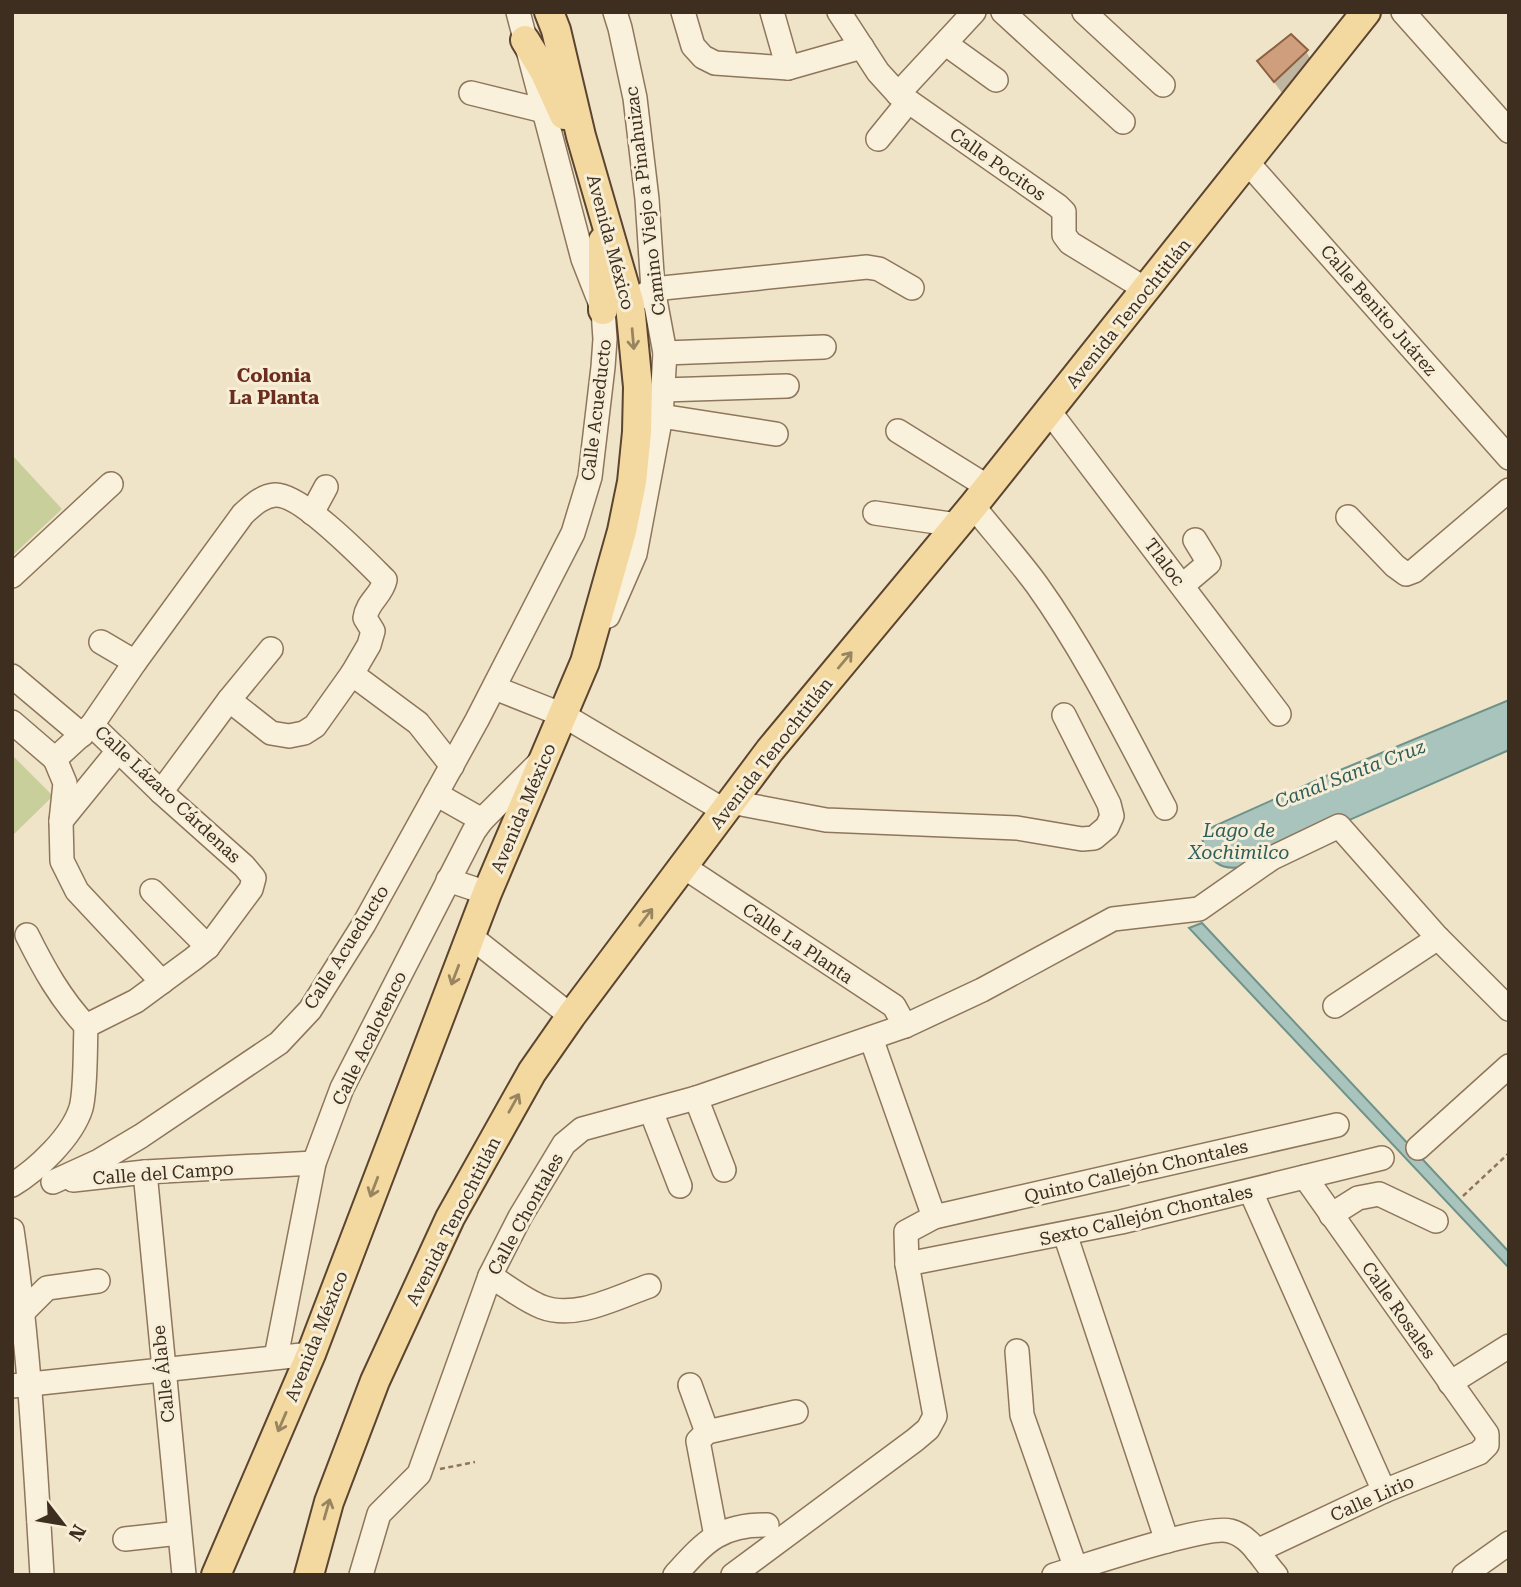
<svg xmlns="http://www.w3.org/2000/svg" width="1521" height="1587" font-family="'Roboto Serif',serif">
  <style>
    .green { fill: #c9cf9b }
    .water { fill: #a9c4bc; stroke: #6f938a; stroke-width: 2 }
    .shadow { fill: #0003 }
    .building { fill: #cf9f7d; stroke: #8d5f41; stroke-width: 2 }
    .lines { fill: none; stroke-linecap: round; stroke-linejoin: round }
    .minor-casing { stroke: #8d765c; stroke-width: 26 }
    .major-casing { stroke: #5b4430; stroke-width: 32 }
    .path { stroke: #8d765c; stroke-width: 2.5; stroke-dasharray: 5 3.5; stroke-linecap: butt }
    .minor { stroke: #faf1dc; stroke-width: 23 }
    .major { stroke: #f3d9a0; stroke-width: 28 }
    .oneway { stroke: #988460 }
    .labels { text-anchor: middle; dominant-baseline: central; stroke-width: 6; stroke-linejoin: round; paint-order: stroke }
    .street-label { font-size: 18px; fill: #3d2e20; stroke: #f7eed8 }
    .neighbourhood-label { font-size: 19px; font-weight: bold; fill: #6b2e1e; stroke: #f7eed8 }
    .water-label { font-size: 19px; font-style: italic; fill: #2f5d5a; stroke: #f7eed8 }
  </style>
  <rect width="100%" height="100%" fill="#f0e4c8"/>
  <g class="green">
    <polygon points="12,455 62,509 12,556"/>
    <polygon points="12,755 53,796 12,836"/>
  </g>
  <g class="water">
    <path d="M 1509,700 L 1509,750 L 1242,867 C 1219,871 1209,860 1202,839 L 1210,828 L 1333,773 Z"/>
    <polygon points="1202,923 1509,1252 1509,1268 1189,928"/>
  </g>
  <polygon class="shadow" points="1306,51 1313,64 1282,93 1259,62"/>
  <polygon class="building" points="1291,34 1308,50 1274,82 1257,61"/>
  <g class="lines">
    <g class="minor-casing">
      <g id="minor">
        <polyline points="683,12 693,46 703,57 715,63 788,68 862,47"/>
        <polyline points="772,12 788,68"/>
        <polyline points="839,12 878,72 898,94 1058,206 1064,212 1064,235 1070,243 1147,290"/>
        <polyline points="1003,12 1123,122"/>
        <polyline points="1084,12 1163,85"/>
        <polyline points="1403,12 1509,131"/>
        <polyline points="946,44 996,80"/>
        <polyline points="471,93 544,111"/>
        <polyline points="898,94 974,12"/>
        <polyline points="878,139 908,102"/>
        <polyline points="1248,163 1509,458"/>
        <polyline points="641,297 653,289 867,267 879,269 912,288"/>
        <polyline points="665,353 824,347"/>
        <polyline points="663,390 787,386"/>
        <polyline points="1049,411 1279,714"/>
        <polyline points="661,416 776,434"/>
        <polyline points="898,431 988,487"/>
        <path d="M 973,506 C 994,532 1017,558 1037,585 C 1087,655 1125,733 1165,808"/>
        <polyline points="312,513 326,487"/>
        <polyline points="875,513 957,525"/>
        <polyline points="1348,517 1395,566 1406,574 1414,571 1509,490"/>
        <polyline points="12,576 111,484"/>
        <polyline points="1183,585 1209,563 1195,540"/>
        <polyline points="608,616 635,554 661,416 665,353 653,289 647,199 635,98 620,28 615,12"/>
        <polyline points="101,642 135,662"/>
        <polyline points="352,674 418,723 452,766"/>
        <polyline points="12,676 82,735"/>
        <polyline points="495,688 563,715 725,811"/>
        <path d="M 12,722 L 55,759 L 92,725 L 135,662 L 243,514 C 252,506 262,496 275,495 C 300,493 366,561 385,580 C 382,595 367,602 365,618 L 373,631 L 369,645 L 352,674 L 315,726 L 304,733 L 289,736 L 271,733 L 229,700"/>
        <polyline points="55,759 65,783 61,821 62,861 77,891 162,982"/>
        <polyline points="161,792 229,700 271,649"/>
        <polyline points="436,794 482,820"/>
        <polyline points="731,802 826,820 1017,828 1082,839 1094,838 1107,827 1112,816 1109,804 1064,715"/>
        <polyline points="61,821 118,751"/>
        <polyline points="684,867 894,1006 905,1026"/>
        <polyline points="448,880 487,893"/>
        <polyline points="152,891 208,947"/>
        <path d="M 27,935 C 44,969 60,998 86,1026"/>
        <polyline points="470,936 571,1016"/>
        <polyline points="1335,1006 1438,938"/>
        <polyline points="871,1038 934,1217"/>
        <polyline points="696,1098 724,1170"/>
        <polyline points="651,1111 680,1186"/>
        <polyline points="1418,1148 1509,1066"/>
        <polyline points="145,1172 184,1575"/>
        <polyline points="73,1180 145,1172 314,1163"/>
        <polyline points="53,1182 99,1161 141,1136 279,1043 310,1010 364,924 477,720 573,533 590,477 603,367 605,339 603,310 583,259 518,12"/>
        <path d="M 12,1185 C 37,1170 72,1137 81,1108 C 86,1090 85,1047 86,1026 L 136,1001 L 193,959 L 208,947 L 251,889 L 254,878 L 244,866 L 161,792 L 92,725"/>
        <polyline points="1251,1192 1384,1491"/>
        <polyline points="1331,1215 1358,1198 1379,1194 1436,1221"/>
        <path d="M 12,1230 C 29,1344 35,1459 42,1575"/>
        <polyline points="1065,1234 1167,1541"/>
        <polyline points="907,1264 1121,1222 1382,1158"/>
        <path d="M 490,1276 C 507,1286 524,1300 542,1307 C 576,1320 617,1297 649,1286"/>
        <polyline points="24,1311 47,1288 98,1281"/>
        <polyline points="1017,1351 1022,1415 1076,1569"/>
        <polyline points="276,1357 314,1163 342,1088 474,831 482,820 540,762"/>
        <polyline points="1450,1383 1509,1346"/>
        <polyline points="690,1385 707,1432"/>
        <polyline points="12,1386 311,1354"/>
        <polyline points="716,1536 698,1441 707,1432 796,1412"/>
        <polyline points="125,1539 179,1533"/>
        <polyline points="1257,1551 1384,1491 1479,1453 1487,1445 1487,1434 1305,1177"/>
        <polyline points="361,1575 379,1514 419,1474 490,1276 520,1217 564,1144 582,1129 696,1098 905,1026 982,990 1113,919 1199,909 1272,858 1339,826 1438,938 1509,1009"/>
        <path d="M 675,1575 C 705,1542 720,1524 767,1525"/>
        <polyline points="733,1575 915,1440 928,1429 935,1416 907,1264 906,1232 934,1217 1337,1125"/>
        <path d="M 1054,1575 C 1086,1566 1206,1524 1230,1531 C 1251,1536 1262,1560 1276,1575"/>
        <polyline points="1464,1575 1509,1543"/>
      </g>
    </g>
    <g class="major-casing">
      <g id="major">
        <polyline points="525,40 544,71 564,115"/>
        <polyline points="603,241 603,310"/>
        <polyline points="216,1575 311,1354 487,893 585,662 622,531 632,482 637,432 638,387 630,305 581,136 556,30 549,12"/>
        <polyline points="309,1575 329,1502 375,1381 450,1218 532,1072 571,1016 770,750 973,506 1366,12"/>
      </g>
    </g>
    <g class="path">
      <polyline points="1463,1196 1509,1153"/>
      <polyline points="440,1469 475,1462"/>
    </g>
    <use href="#minor" class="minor"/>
    <use href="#major" class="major"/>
  </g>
  <defs><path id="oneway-shaft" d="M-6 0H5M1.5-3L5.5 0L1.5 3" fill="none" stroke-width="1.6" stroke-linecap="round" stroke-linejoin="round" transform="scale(1.75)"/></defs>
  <g class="oneway">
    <use href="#oneway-shaft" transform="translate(633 339) rotate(85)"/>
    <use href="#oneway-shaft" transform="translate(845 660) rotate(-50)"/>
    <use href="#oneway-shaft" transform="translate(646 917) rotate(-53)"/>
    <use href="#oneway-shaft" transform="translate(455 975) rotate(111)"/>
    <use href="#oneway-shaft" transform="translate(514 1103) rotate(-61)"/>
    <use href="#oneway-shaft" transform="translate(374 1187) rotate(111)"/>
    <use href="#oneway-shaft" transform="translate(282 1422) rotate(113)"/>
    <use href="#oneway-shaft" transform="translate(327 1509) rotate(-74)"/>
  </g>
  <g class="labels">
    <g class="street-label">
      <text transform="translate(998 164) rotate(35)">Calle Pocitos</text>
      <text transform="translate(645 201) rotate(-97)">Camino Viejo a Pinahuizac</text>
      <text transform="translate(611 242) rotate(75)">Avenida México</text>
      <text transform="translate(1379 310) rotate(49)">Calle Benito Juárez</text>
      <text transform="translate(1128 313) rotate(-51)">Avenida Tenochtitlán</text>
      <text transform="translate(596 410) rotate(-83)">Calle Acueducto</text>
      <text transform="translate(1165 562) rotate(53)">Tlaloc</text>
      <text transform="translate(771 753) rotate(-52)">Avenida Tenochtitlán</text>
      <text transform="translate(168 794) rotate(43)">Calle Lázaro Cárdenas</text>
      <text transform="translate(523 808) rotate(-67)">Avenida México</text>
      <text transform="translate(798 943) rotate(34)">Calle La Planta</text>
      <text transform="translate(346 947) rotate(-58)">Calle Acueducto</text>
      <text transform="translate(369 1038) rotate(-64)">Calle Acalotenco</text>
      <text transform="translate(1136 1171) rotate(-13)">Quinto Callejón Chontales</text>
      <text transform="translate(163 1173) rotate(-4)">Calle del Campo</text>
      <text transform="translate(525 1214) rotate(-61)">Calle Chontales</text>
      <text transform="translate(1146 1215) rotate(-13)">Sexto Callejón Chontales</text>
      <text transform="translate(453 1221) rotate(-63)">Avenida Tenochtitlán</text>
      <text transform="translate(1399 1310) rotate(55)">Calle Rosales</text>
      <text transform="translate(316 1336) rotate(-68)">Avenida México</text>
      <text transform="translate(163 1374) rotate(-96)">Calle Álabe</text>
      <text transform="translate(1372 1498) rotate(-24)">Calle Lirio</text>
    </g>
    <g class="neighbourhood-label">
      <text x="274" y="375">Colonia<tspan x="274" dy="22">La Planta</tspan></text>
    </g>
    <g class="water-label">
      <text transform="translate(1350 774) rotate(-21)">Canal Santa Cruz</text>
      <text x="1239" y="830">Lago de<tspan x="1239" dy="22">Xochimilco</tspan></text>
    </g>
  </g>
  <rect width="1521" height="1587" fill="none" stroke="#3d2e20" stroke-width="28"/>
  <g transform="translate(63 1524) rotate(121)" stroke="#f7eed8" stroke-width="5" paint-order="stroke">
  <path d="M0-5L12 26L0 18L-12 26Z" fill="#3d2e20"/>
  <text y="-10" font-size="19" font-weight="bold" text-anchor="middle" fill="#3d2e20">N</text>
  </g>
</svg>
